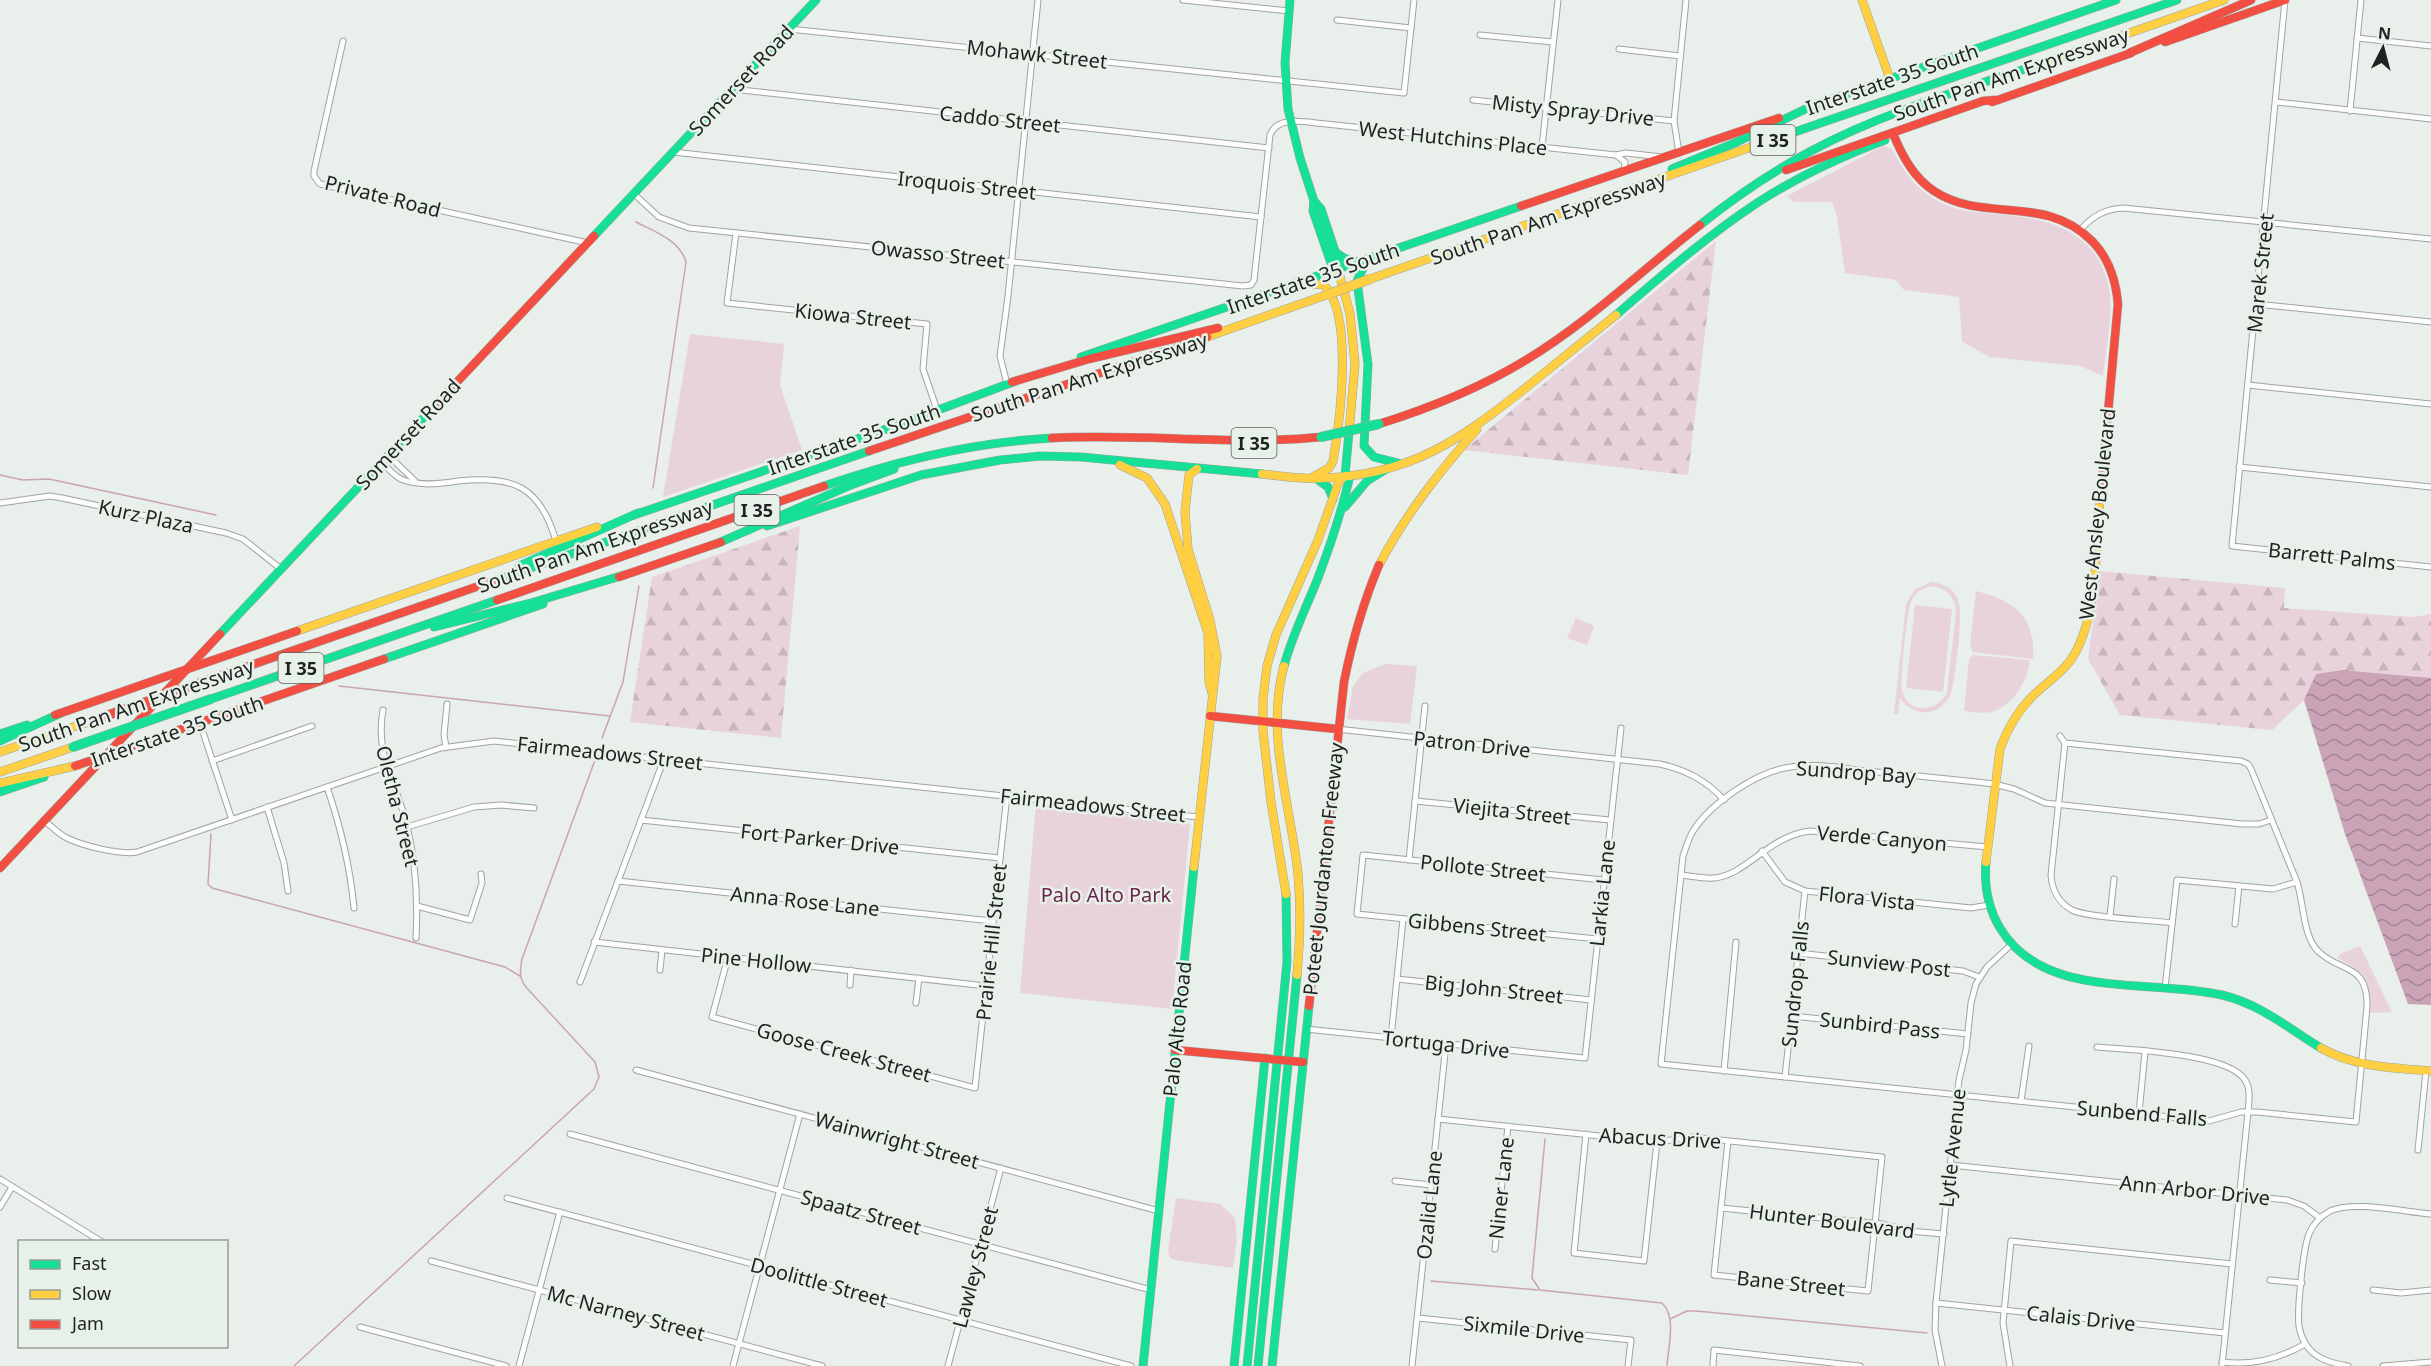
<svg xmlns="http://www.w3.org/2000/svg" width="2431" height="1366" font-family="'Noto Sans',sans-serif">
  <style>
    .green { fill: #e8d3dc; fill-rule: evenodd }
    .forest { fill: url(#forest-firs) }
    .water { fill: url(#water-waves) }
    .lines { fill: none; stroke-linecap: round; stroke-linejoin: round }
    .stream { stroke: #cba3b6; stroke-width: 1.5 }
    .street-casing { stroke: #a0a4a1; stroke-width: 7 }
    .fast-casing { stroke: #a0a4a1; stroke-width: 9 }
    .slow-casing { stroke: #a0a4a1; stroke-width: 9 }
    .jam-casing { stroke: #a0a4a1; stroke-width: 9 }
    .street { stroke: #fcfdfc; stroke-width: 5 }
    .fast { stroke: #16e098; stroke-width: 8 }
    .slow { stroke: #ffcf43; stroke-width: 8 }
    .jam { stroke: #f24e42; stroke-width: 8 }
    .fast-bridge-casing { stroke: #a0a4a1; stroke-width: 10; stroke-linecap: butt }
    .slow-bridge-casing { stroke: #a0a4a1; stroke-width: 10; stroke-linecap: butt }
    .jam-bridge-casing { stroke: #a0a4a1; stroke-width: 10; stroke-linecap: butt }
    .fast-bridge { stroke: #16e098; stroke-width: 9 }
    .slow-bridge { stroke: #ffcf43; stroke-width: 9 }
    .jam-bridge { stroke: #f24e42; stroke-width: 9 }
    .labels { text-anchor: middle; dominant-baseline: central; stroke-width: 5; stroke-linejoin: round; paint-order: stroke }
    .shield { fill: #e7f1ea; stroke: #5a605d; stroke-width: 1.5 }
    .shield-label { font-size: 18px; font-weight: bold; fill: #1e2220 }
    .street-label { font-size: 20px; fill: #1e2220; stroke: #e7f1ea }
    .park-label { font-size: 20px; fill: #6c254d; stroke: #e7f1ea }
  </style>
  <defs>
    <pattern id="forest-firs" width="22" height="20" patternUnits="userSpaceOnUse" patternTransform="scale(1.5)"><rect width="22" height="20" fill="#e8d3dc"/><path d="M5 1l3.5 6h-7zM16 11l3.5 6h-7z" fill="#c7b5bc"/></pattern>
    <pattern id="water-waves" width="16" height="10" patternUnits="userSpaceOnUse" patternTransform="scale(1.5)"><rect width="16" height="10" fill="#cba3b6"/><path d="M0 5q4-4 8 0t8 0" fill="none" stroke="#a48494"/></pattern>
  </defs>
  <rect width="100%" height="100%" fill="#e9efeb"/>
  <g class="green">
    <path d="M 1883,146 L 1892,149 C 1904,173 1919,193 1944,204 C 1957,210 1971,212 1984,213 C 2024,217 2061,218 2090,248 C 2101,260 2108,278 2110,294 C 2112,320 2106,349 2103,376 L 2080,366 L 1990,357 L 1962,342 L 1959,297 L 1904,290 L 1896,280 L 1845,273 L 1837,217 L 1832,202 L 1794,202 L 1787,196 Z"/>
    <polygon points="690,334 784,344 780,385 802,450 663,497"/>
    <path d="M 1932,582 C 1943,584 1954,588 1958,600 C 1964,613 1955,678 1951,694 C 1940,717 1914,718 1900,698 L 1898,714 L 1894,714 L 1906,604 L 1915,589 ZM 1928,587 C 1944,585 1955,596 1956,612 L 1947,692 C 1939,712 1908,715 1902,691 C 1900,681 1907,613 1911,602 C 1914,595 1920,590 1928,587 Z"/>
    <path d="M 1976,591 C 2014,600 2036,617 2033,659 L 1973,652 L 1970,645 Z"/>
    <polygon points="1915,605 1952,609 1943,692 1906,688"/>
    <polygon points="1576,618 1594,626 1587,645 1567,638"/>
    <path d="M 1973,655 L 2030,660 C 2028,679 2015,702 1997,710 C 1988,715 1974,712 1964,711 L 1969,659 Z"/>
    <polygon points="1385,664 1417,666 1410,724 1347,719 1353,687 1363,673"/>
    <polygon points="1036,803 1140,815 1156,820 1190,824 1172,1009 1020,993"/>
    <path d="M 2360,946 L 2392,1012 L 2370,1013 C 2372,987 2362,968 2337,958 L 2340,954 Z"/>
    <polygon points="1176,1198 1220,1204 1235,1218 1237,1240 1233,1268 1174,1260 1170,1258 1168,1251"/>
  </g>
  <g class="forest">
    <polygon points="1716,241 1688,475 1464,450"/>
    <polygon points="800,526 781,738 630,722 652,577"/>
    <polygon points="2100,571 2285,588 2284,608 2414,617 2431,614 2431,678 2342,670 2317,674 2304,700 2272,730 2120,715 2088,659"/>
  </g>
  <polygon class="water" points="2342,670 2431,678 2431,1005 2408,1004 2345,834 2304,700 2316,674"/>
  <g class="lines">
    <g class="stream">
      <path d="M 636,222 C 655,232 680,240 686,262 L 653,488"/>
      <polyline points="0,475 23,480 49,479 216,515"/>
      <polyline points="339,686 610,716"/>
      <polyline points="602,738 623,682 639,586"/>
      <polyline points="211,834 208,884 212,888 505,967 520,976"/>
      <path d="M 1545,1139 L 1532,1278 L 1540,1290 L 1662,1303 C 1677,1317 1668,1347 1667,1366"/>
      <polyline points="1431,1281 1538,1290"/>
      <polyline points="1670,1319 1687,1311 1696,1311 1927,1333"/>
      <path d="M 294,1366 L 594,1089 L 599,1077 L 595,1062 L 525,986 C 519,977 520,970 522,959 L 595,760"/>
    </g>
    <g class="street-casing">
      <g id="street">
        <polyline points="1183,0 1289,11"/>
        <polyline points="2285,0 2232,546 2431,567"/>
        <polyline points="1337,20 1411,28"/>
        <polyline points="789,29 1404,93 1414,0"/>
        <polyline points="1480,35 1553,42"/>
        <polyline points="2357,38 2431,46"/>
        <polyline points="343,41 314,171 314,176 320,184 588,243"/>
        <polyline points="1619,49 1680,56"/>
        <polyline points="732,89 1269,148"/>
        <polyline points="1473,100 1674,121"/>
        <polyline points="2276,102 2431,119"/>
        <polyline points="2350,111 2361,0"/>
        <polyline points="1542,147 1558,0"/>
        <polyline points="673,152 1261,217"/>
        <polyline points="1679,153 1674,121 1686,0"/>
        <polyline points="1616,155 1625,162 1624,171"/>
        <path d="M 634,194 L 659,217 L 689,228 L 1243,286 L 1251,285 L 1254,280 L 1270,135 C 1278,114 1308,123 1326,124 L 1616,155 L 1626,153 L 1662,157"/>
        <path d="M 2081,229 C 2093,216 2105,209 2123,208 L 2431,239"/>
        <polyline points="736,233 727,303 927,324 923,369 937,410"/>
        <polyline points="2256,304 2431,322"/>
        <polyline points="1007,384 1000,356 1008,296 1038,0"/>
        <polyline points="2248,385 2431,404"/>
        <polyline points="388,455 415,481"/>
        <path d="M 381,462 C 388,468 395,477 403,480 C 421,486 440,484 458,481 C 513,475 540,486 556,541"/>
        <polyline points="2239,467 2431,487"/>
        <polyline points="0,503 50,496 62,498 226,533 243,539 281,569"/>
        <path d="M 383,710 C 375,755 395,780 406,822 C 416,860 418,899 416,938"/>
        <polyline points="200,723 232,820"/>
        <path d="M 1337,729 L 1660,764 C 1686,770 1706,780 1724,800"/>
        <path d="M 2060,736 L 2065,743 L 2241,761 L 2248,764 L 2251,769 L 2297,882 C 2304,904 2303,938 2319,952 C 2341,973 2368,963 2367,1007 L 2356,1122 L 2257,1112 L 2241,1112 L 2209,1121 L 1661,1064 L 1683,856 C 1686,848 1688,839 1693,831 C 1710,804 1754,774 1785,768 C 1812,762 1840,768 1867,771 C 1909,775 1952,779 1994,784 L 2014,789 L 2045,803 L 2242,824 L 2259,824 L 2271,820"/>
        <path d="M 2065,743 L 2051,875 C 2052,890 2059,903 2072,910 C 2088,918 2150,920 2172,923"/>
        <polyline points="446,747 444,735 447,704"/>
        <polyline points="212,761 312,726"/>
        <path d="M 327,787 C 341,828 350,865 354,908"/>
        <polyline points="1415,801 1610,820"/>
        <polyline points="267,807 284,863 288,891"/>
        <polyline points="641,820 1000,858"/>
        <path d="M 45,821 C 52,827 59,834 67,838 C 83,846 120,855 137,852 L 441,748 L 494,741 L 1198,817"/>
        <polyline points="407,827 474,807 501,805 534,808"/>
        <polyline points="1762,851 1785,882 1805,891 1971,908 1989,905"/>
        <polyline points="1409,860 1425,706"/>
        <path d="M 1681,875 C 1691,876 1703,879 1714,878 C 1747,875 1768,836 1810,831 L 1988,847"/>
        <polyline points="618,881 992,921"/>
        <polyline points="417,906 470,920 482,883 481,874"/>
        <polyline points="2110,916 2114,879"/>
        <polyline points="2235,924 2239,886"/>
        <polyline points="1597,939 1357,914 1363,855 1603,880"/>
        <polyline points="594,942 986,986"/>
        <polyline points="1798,953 1963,971 1979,977"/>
        <polyline points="728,957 712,1017 975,1088 1007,795"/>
        <polyline points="660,970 662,950"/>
        <polyline points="1397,979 1591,1000"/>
        <polyline points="580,982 664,759"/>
        <polyline points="850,985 851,970"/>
        <polyline points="2165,988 2177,880 2273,889 2297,882"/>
        <polyline points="916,1003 919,978"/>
        <polyline points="1792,1016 1968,1034"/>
        <polyline points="1306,1029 1585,1058 1621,728"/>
        <polyline points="1391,1038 1403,919"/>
        <path d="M 2097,1047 C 2129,1050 2228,1053 2245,1080 C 2251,1089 2249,1101 2248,1112 L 2222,1366"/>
        <polyline points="636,1070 1159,1211"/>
        <polyline points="1724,1071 1736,942"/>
        <polyline points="1785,1077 1805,891"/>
        <polyline points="2021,1101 2029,1046"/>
        <polyline points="2139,1113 2145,1052"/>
        <polyline points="1438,1119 1657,1142 1692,1137 1882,1157 1868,1291 1714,1275 1728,1141"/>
        <polyline points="570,1134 1151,1290"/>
        <polyline points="1586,1134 1574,1253 1644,1261 1657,1142"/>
        <polyline points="2418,1150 2426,1071"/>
        <polyline points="1951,1165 2287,1200 2304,1206 2320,1218"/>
        <polyline points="0,1179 102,1242"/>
        <polyline points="1395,1181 1431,1185"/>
        <polyline points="507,1198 1131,1366"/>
        <polyline points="0,1207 12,1187"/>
        <polyline points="1721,1208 1882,1224 1909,1231 1944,1234"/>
        <polyline points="1495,1249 1508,1126"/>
        <polyline points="431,1261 822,1366"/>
        <polyline points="2270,1280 2302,1283"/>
        <polyline points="2373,1290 2401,1293 2431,1290"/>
        <polyline points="1936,1303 2225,1333"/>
        <polyline points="1418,1318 1631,1340 1628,1366"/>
        <polyline points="360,1327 506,1366"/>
        <path d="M 2222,1362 C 2252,1366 2279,1359 2305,1344"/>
        <polyline points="519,1366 560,1212"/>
        <polyline points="733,1366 800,1114"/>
        <polyline points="948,1366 1001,1168"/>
        <polyline points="1412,1366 1446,1044"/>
        <polyline points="1713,1366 1714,1350 1860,1366"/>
        <polyline points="1942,1366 1935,1330 1936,1303 1959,1080 1966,1050 1971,1003 1976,984 1987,967 2012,944"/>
        <polyline points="2010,1366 2003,1323 2011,1241 2232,1264"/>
        <path d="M 2348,1366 C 2331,1363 2314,1359 2305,1343 C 2302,1338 2300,1332 2299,1326 C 2297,1310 2303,1249 2309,1234 C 2313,1224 2321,1216 2330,1211 C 2354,1200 2404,1212 2431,1214"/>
        <polyline points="2383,1366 2431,1362"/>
      </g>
    </g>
    <g class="fast-casing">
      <g id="fast">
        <polyline points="1290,0 1285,63 1288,109 1300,158 1314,201 1321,209 1339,263 1338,269"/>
        <polyline points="1812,106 2116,0"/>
        <polyline points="1786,135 2177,0"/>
        <polyline points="1672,169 1737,142 1818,103"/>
        <polyline points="1314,201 1313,211 1332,266 1338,269"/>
        <path d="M 1700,225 C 1735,197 1772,172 1811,151 C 1884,112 1965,89 2043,63"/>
        <polyline points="594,236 816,0"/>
        <polyline points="1335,252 1344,258 1358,262"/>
        <polyline points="1367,260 1357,281 1368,364 1364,446 1374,457 1398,463"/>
        <path d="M 1616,315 C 1661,276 1707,236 1757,203 C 1797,177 1840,157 1885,140"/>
        <polyline points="1081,357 1521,206"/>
        <polyline points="1317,479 1328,487 1333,499"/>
        <path d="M 824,486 C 899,460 973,442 1052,438"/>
        <polyline points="1345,507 1367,481 1388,468"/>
        <polyline points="634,515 895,426 1016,381"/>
        <polyline points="767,526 921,475 1000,460 1040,456 1081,457 1262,474"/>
        <polyline points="716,544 851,485 894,469"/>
        <polyline points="519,566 638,513"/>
        <polyline points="496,580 869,451"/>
        <polyline points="434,627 531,603 624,575"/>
        <polyline points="220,634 427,414"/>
        <polyline points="384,659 543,604"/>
        <path d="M 1284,666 C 1292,636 1306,608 1318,578 C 1330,546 1341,514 1349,480 L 1345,476 L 1349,432"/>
        <polyline points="211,699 497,600"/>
        <polyline points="0,734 27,725"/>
        <polyline points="0,741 61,713"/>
        <polyline points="0,792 44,777"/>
        <path d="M 1986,862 C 1984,885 1988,908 2000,928 C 2044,1001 2149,978 2222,995 C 2260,1004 2288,1028 2321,1048"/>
        <polyline points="1143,1366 1194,867"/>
        <polyline points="1234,1366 1265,1058"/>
        <polyline points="1247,1366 1287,962 1286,894"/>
        <polyline points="1258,1366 1297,975"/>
        <polyline points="1272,1366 1309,1006"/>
      </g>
    </g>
    <g class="slow-casing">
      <g id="slow">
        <polyline points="1862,0 1890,79"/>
        <polyline points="2043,63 2224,0"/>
        <polyline points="1338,269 1350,314 1355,364 1349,432"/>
        <polyline points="1370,279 1786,135"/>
        <path d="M 1303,283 L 1324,285 C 1354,314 1340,422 1333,461 L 1329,468 L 1313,477"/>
        <polyline points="1207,337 1329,294"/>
        <polyline points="1120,465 1147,478 1165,504 1208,633 1209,682 1212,693"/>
        <path d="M 1262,474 C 1283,476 1304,480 1326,478 C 1411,474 1458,441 1523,390 C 1554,365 1585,340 1616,315"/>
        <path d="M 1379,565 C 1406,514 1439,472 1477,429"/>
        <polyline points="297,631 597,527"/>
        <path d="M 1284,666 C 1265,735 1291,806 1298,874 C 1301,908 1300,942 1297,975"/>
        <polyline points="0,752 97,719"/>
        <polyline points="0,772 73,747"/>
        <polyline points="0,783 79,765"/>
        <path d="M 1986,862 L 2000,749 C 2008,727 2019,708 2037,692 C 2048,682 2061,673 2070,661 C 2098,623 2096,546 2100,500"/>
        <polyline points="1194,867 1217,656 1210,620 1188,549 1185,512 1189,475 1197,469"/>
        <polyline points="1286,894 1271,802 1263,731 1263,699 1267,666 1276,635 1318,540 1339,481 1345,476"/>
        <path d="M 2321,1048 C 2354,1067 2394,1068 2431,1071"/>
      </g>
    </g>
    <g class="jam-casing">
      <g id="jam">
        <polyline points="2165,42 2285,0"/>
        <polyline points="2127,54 2251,0"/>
        <polyline points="1992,102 2131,53"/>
        <path d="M 1894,136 C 1903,157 1914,178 1934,191 C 1984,224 2044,193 2092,241 C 2109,258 2116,281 2118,304 L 2100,500"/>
        <polyline points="1786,170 1983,101 1995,100"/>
        <polyline points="1521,206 1779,118"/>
        <polyline points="1012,382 1089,359 1218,328"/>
        <polyline points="427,414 594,236"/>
        <path d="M 1379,424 C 1430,408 1480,388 1526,360 C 1589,322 1642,270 1700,225"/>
        <path d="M 1052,438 C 1142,433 1231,446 1321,437"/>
        <polyline points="869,451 1207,337"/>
        <polyline points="619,577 721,542"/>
        <polyline points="497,600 824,486"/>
        <polyline points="240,669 496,580"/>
        <polyline points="55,715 297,631"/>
        <polyline points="1210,716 1337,729"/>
        <polyline points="75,766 384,659"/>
        <polyline points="0,868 220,634"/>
        <path d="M 1309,1006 L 1344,682 C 1352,642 1363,603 1379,565"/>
        <polyline points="1175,1050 1303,1062"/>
      </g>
    </g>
    <use href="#street" class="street"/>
    <use href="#fast" class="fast"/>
    <use href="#slow" class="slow"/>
    <use href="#jam" class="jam"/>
    <g class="fast-bridge-casing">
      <g id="fast-bridge">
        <polyline points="1321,437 1379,424"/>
        <polyline points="73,747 211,699"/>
      </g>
    </g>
    <g class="slow-bridge-casing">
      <polyline id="slow-bridge" points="1329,294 1370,279"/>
    </g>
    <g class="jam-bridge-casing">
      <polyline id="jam-bridge" points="97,719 240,669"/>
    </g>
    <use href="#fast-bridge" class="fast-bridge"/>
    <use href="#slow-bridge" class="slow-bridge"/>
    <use href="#jam-bridge" class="jam-bridge"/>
  </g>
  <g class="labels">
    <g class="shield">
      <rect x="1750.5" y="125" width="45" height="30" rx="4.5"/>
      <rect x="1231.5" y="428" width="45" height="30" rx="4.5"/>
      <rect x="734.5" y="495" width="45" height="30" rx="4.5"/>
      <rect x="278.5" y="653" width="45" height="30" rx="4.5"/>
    </g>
    <g class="shield-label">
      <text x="1773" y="140">I 35</text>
      <text x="1254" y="443">I 35</text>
      <text x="757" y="510">I 35</text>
      <text x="301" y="668">I 35</text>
    </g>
    <g class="street-label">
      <text transform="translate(1037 54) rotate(6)">Mohawk Street</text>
      <text transform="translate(2011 74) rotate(-19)">South Pan Am Expressway</text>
      <text transform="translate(1892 79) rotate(-19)">Interstate 35 South</text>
      <text transform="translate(741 80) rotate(-47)">Somerset Road</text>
      <text transform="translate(1573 110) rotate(6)">Misty Spray Drive</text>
      <text transform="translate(1000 119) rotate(6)">Caddo Street</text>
      <text transform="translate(1453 138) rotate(6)">West Hutchins Place</text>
      <text transform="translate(967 185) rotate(6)">Iroquois Street</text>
      <text transform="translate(383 196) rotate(14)">Private Road</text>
      <text transform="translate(1548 218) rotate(-19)">South Pan Am Expressway</text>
      <text transform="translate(938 254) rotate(6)">Owasso Street</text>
      <text transform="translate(2260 273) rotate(-84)">Marek Street</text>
      <text transform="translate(1313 278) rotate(-19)">Interstate 35 South</text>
      <text transform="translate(853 316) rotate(6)">Kiowa Street</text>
      <text transform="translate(1089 377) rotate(-18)">South Pan Am Expressway</text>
      <text transform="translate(408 434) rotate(-47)">Somerset Road</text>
      <text transform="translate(854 439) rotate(-19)">Interstate 35 South</text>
      <text transform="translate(2097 514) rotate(-84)">West Ansley Boulevard</text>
      <text transform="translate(146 516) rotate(12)">Kurz Plaza</text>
      <text transform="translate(595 546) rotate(-19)">South Pan Am Expressway</text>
      <text transform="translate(2332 556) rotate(6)">Barrett Palms</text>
      <text transform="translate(136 705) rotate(-19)">South Pan Am Expressway</text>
      <text transform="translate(177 731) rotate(-19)">Interstate 35 South</text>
      <text transform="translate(1472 744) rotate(6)">Patron Drive</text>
      <text transform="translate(610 753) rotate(6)">Fairmeadows Street</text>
      <text transform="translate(1856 772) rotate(4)">Sundrop Bay</text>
      <text transform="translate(1093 805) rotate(6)">Fairmeadows Street</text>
      <text transform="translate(398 806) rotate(76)">Oletha Street</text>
      <text transform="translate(1512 811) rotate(6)">Viejita Street</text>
      <text transform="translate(1882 838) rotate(5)">Verde Canyon</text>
      <text transform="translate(820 839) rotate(6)">Fort Parker Drive</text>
      <text transform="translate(1483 868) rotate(6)">Pollote Street</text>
      <text transform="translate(1323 869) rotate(-84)">Poteet Jourdanton Freeway</text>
      <text transform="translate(1602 893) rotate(-84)">Larkia Lane</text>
      <text transform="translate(1867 898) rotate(6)">Flora Vista</text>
      <text transform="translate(805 901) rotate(6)">Anna Rose Lane</text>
      <text transform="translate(1477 927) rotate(6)">Gibbens Street</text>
      <text transform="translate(991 942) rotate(-84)">Prairie Hill Street</text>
      <text transform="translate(756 960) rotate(6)">Pine Hollow</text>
      <text transform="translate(1889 963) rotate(6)">Sunview Post</text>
      <text transform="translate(1795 984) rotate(-84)">Sundrop Falls</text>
      <text transform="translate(1494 989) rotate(6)">Big John Street</text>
      <text transform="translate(1880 1025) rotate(6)">Sunbird Pass</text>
      <text transform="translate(1177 1029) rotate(-84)">Palo Alto Road</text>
      <text transform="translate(1446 1044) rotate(6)">Tortuga Drive</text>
      <text transform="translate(844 1052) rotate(15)">Goose Creek Street</text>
      <text transform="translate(2142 1113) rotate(5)">Sunbend Falls</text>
      <text transform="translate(1660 1138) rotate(3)">Abacus Drive</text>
      <text transform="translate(897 1140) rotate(15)">Wainwright Street</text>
      <text transform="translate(1952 1148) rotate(-84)">Lytle Avenue</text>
      <text transform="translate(1501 1188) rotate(-84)">Niner Lane</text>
      <text transform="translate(2195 1190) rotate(6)">Ann Arbor Drive</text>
      <text transform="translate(1429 1205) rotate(-84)">Ozalid Lane</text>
      <text transform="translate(861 1212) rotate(15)">Spaatz Street</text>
      <text transform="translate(1832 1221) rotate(7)">Hunter Boulevard</text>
      <text transform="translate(975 1267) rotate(-75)">Lawley Street</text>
      <text transform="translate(819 1282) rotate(15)">Doolittle Street</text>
      <text transform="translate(1791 1283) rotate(6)">Bane Street</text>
      <text transform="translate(626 1313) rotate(15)">Mc Narney Street</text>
      <text transform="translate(2081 1318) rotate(6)">Calais Drive</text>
      <text transform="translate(1524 1329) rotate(6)">Sixmile Drive</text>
    </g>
    <g class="park-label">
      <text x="1106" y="894">Palo Alto Park</text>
    </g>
  </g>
  <rect x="18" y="1240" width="210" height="108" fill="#e7f1ea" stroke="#979e99" stroke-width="1.5"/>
  <rect x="30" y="1260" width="30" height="9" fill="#16e098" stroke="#979e99" stroke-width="1.5"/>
  <text x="72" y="1270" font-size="18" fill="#1e2220">Fast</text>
  <rect x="30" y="1290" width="30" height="9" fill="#ffcf43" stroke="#979e99" stroke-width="1.5"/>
  <text x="72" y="1300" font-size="18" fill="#1e2220">Slow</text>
  <rect x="30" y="1320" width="30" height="9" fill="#f24e42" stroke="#979e99" stroke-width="1.5"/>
  <text x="72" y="1330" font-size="18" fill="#1e2220">Jam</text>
  <g transform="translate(2383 48) rotate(6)" stroke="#e7f1ea" stroke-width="4.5" paint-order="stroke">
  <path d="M0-4.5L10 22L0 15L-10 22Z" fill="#1e2220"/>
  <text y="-9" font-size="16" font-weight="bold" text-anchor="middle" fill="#1e2220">N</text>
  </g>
</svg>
